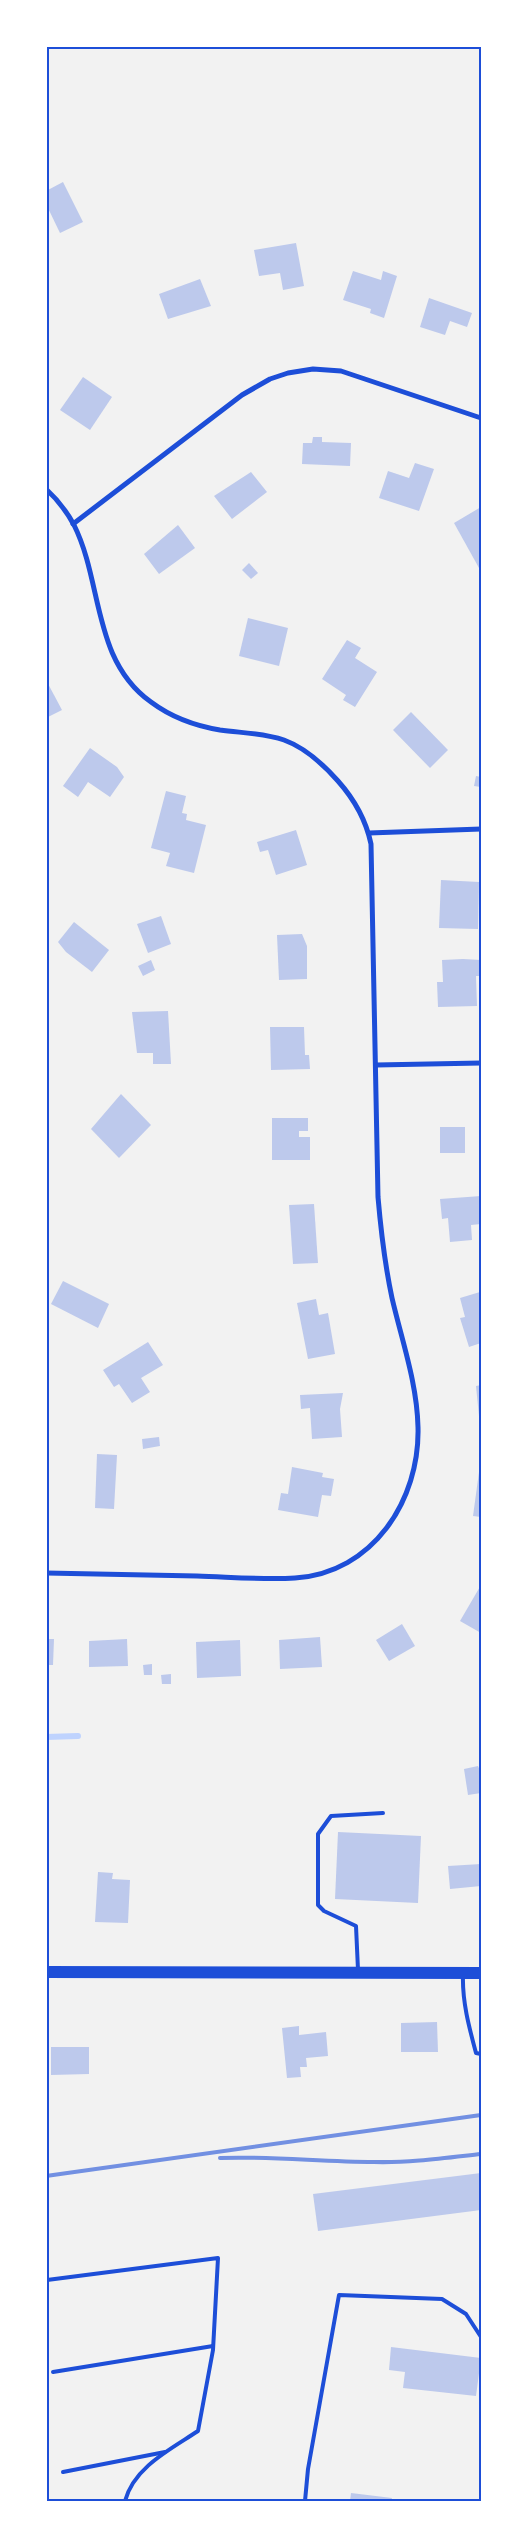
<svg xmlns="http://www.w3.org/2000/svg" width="527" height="2547" font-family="'Times New Roman',serif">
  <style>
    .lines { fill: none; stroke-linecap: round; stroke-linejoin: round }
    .stream { stroke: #bfd3fe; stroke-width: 6 }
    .building { fill: #bdc9ec }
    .service { stroke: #1d4ed8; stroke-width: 4 }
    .minor { stroke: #1d4ed8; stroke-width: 5 }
    .primary { stroke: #1d4ed8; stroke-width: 12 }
    .rail { stroke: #7290e2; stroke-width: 4 }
    .neatline { fill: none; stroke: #1d4ed8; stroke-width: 2 }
  </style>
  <rect width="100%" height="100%" fill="#f2f2f2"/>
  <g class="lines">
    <polyline class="stream" points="46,1737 78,1736"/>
  </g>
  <g class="building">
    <polygon points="63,182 83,222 60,233 46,204 46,191"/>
    <polygon points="296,243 304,286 283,290 280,273 259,276 254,250"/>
    <polygon points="353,271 381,280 383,271 397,276 384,318 370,313 371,309 343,300"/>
    <polygon points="200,279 211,306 168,319 159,294"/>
    <polygon points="429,298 472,313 467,327 450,321 445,335 420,327"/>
    <polygon points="83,377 112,397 90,430 60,410"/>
    <polygon points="313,437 322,437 322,442 351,443 350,466 302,464 303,443 312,443"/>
    <polygon points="415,463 434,469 419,511 379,498 388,471 409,478"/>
    <polygon points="251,472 267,492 232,519 214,496"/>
    <polygon points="481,507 481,567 479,568 454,523"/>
    <polygon points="178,525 195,548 159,574 144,554"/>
    <polygon points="249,563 258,573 251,579 242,570"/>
    <polygon points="248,618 288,628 279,666 239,656"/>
    <polygon points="347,640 361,648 355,658 377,672 355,707 343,700 346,695 322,679"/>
    <polygon points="46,680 62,710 46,718"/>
    <polygon points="411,712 448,750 430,768 393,730"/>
    <polygon points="90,748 117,767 124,777 110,797 88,782 78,797 63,786"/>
    <polygon points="476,776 481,777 481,787 474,786"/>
    <polygon points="166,791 186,796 182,813 187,814 186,820 206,825 194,873 166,866 170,853 151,848"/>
    <polygon points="296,830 307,865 276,875 268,850 260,852 257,842"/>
    <polygon points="441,880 479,882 478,929 439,928"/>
    <polygon points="161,916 171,944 148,953 137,924"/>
    <polygon points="74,922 109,950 92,972 66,952 58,942"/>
    <polygon points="302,934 307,946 307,979 279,980 277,935"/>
    <polygon points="463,959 481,960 481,976 476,976 477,1006 438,1007 437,982 443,982 442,960"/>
    <polygon points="151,960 155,970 143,976 138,966"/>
    <polygon points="168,1011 171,1064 153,1064 153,1053 137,1053 132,1012"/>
    <polygon points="270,1027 304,1027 305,1055 309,1055 310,1069 271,1070"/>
    <polygon points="121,1094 151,1125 119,1158 91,1129"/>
    <polygon points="272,1118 308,1118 308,1131 299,1131 299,1137 310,1137 310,1160 272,1160"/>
    <rect x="440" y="1127" width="25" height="26"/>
    <polygon points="481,1196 481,1224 471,1225 472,1240 450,1242 448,1218 442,1219 440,1199"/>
    <polygon points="314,1204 318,1263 293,1264 289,1205"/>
    <polygon points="63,1281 109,1304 98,1328 51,1304"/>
    <polygon points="480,1292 481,1343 469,1347 460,1318 465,1317 460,1298"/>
    <polygon points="316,1299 319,1315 328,1313 335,1354 308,1359 297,1303"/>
    <polygon points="148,1342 163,1365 141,1378 150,1392 132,1403 119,1384 114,1387 103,1370"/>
    <polygon points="481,1385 481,1416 479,1416 476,1386"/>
    <polygon points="343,1393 340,1409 342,1437 312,1439 310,1408 301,1409 300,1395"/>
    <polygon points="159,1437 160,1446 143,1449 142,1439"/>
    <polygon points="97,1454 117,1455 114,1509 95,1508"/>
    <polygon points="292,1467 323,1473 322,1477 334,1479 331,1496 322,1495 318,1517 278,1510 281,1493 288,1494"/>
    <polygon points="479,1472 481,1472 481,1517 473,1516"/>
    <polygon points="481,1585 481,1633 460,1621"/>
    <polygon points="402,1624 415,1646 389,1661 376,1640"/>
    <polygon points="320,1637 322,1667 280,1669 279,1640"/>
    <polygon points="46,1639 54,1639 53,1665 46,1665"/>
    <polygon points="127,1639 128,1666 89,1667 89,1641"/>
    <polygon points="240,1640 241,1676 197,1678 196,1642"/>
    <polygon points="152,1664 152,1675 144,1675 143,1665"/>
    <polygon points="171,1674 171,1684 162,1684 161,1675"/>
    <polygon points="478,1766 481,1773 481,1793 468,1795 464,1769"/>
    <polygon points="338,1832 421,1836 418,1903 335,1899"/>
    <polygon points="481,1864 481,1886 450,1889 448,1866"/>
    <polygon points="98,1872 113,1873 112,1879 130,1880 128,1923 95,1922"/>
    <polygon points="437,2022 438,2052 401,2052 401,2023"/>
    <polygon points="299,2026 299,2035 326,2032 328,2056 306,2058 307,2067 300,2067 301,2077 287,2078 282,2028"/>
    <polygon points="51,2047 89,2047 89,2074 51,2075"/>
    <polygon points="481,2173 481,2210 318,2231 313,2194"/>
    <polygon points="391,2347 481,2358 476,2396 403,2388 405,2372 389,2370"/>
    <polygon points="351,2493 392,2498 391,2501 350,2501"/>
  </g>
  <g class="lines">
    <g class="service">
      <polyline points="358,1970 356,1926 324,1911 318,1905 318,1834 331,1816 383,1813"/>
      <path d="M 463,1974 C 462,2001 469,2027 476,2053 L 481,2054"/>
      <path d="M 47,2280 L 218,2258 L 213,2350 L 198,2431 C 171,2449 134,2467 125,2501"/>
      <polyline points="53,2372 213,2346"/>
      <polyline points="63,2472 165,2452"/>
      <polyline points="305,2501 308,2469 339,2295 442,2299 466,2314 481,2337"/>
    </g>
    <g class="minor">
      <path d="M 46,489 C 57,499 67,512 74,525 C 103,583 92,660 151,702 C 171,717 196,726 220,730 C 242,733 263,733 284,740 C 306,748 323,764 338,781 C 354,799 366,820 371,844 L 378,1197 C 381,1232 385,1265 392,1298 C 402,1341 417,1383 418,1427 C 420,1500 373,1573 295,1578 C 263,1580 230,1577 197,1576 C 147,1575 97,1574 46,1573"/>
      <polyline points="73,524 242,395 270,379 288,373 313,369 341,371 481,418"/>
      <polyline points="369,833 481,829"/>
      <polyline points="376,1065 481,1063"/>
    </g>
    <polyline class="primary" points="46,1972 481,1973"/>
    <g class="rail">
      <path d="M 220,2158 C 271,2156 322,2162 374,2162 C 409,2163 445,2158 481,2154"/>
      <polyline points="46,2176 481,2115"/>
    </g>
  </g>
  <rect width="527" height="2547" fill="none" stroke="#ffffff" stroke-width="95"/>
  <rect x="48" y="48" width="432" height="2452" class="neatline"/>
</svg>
